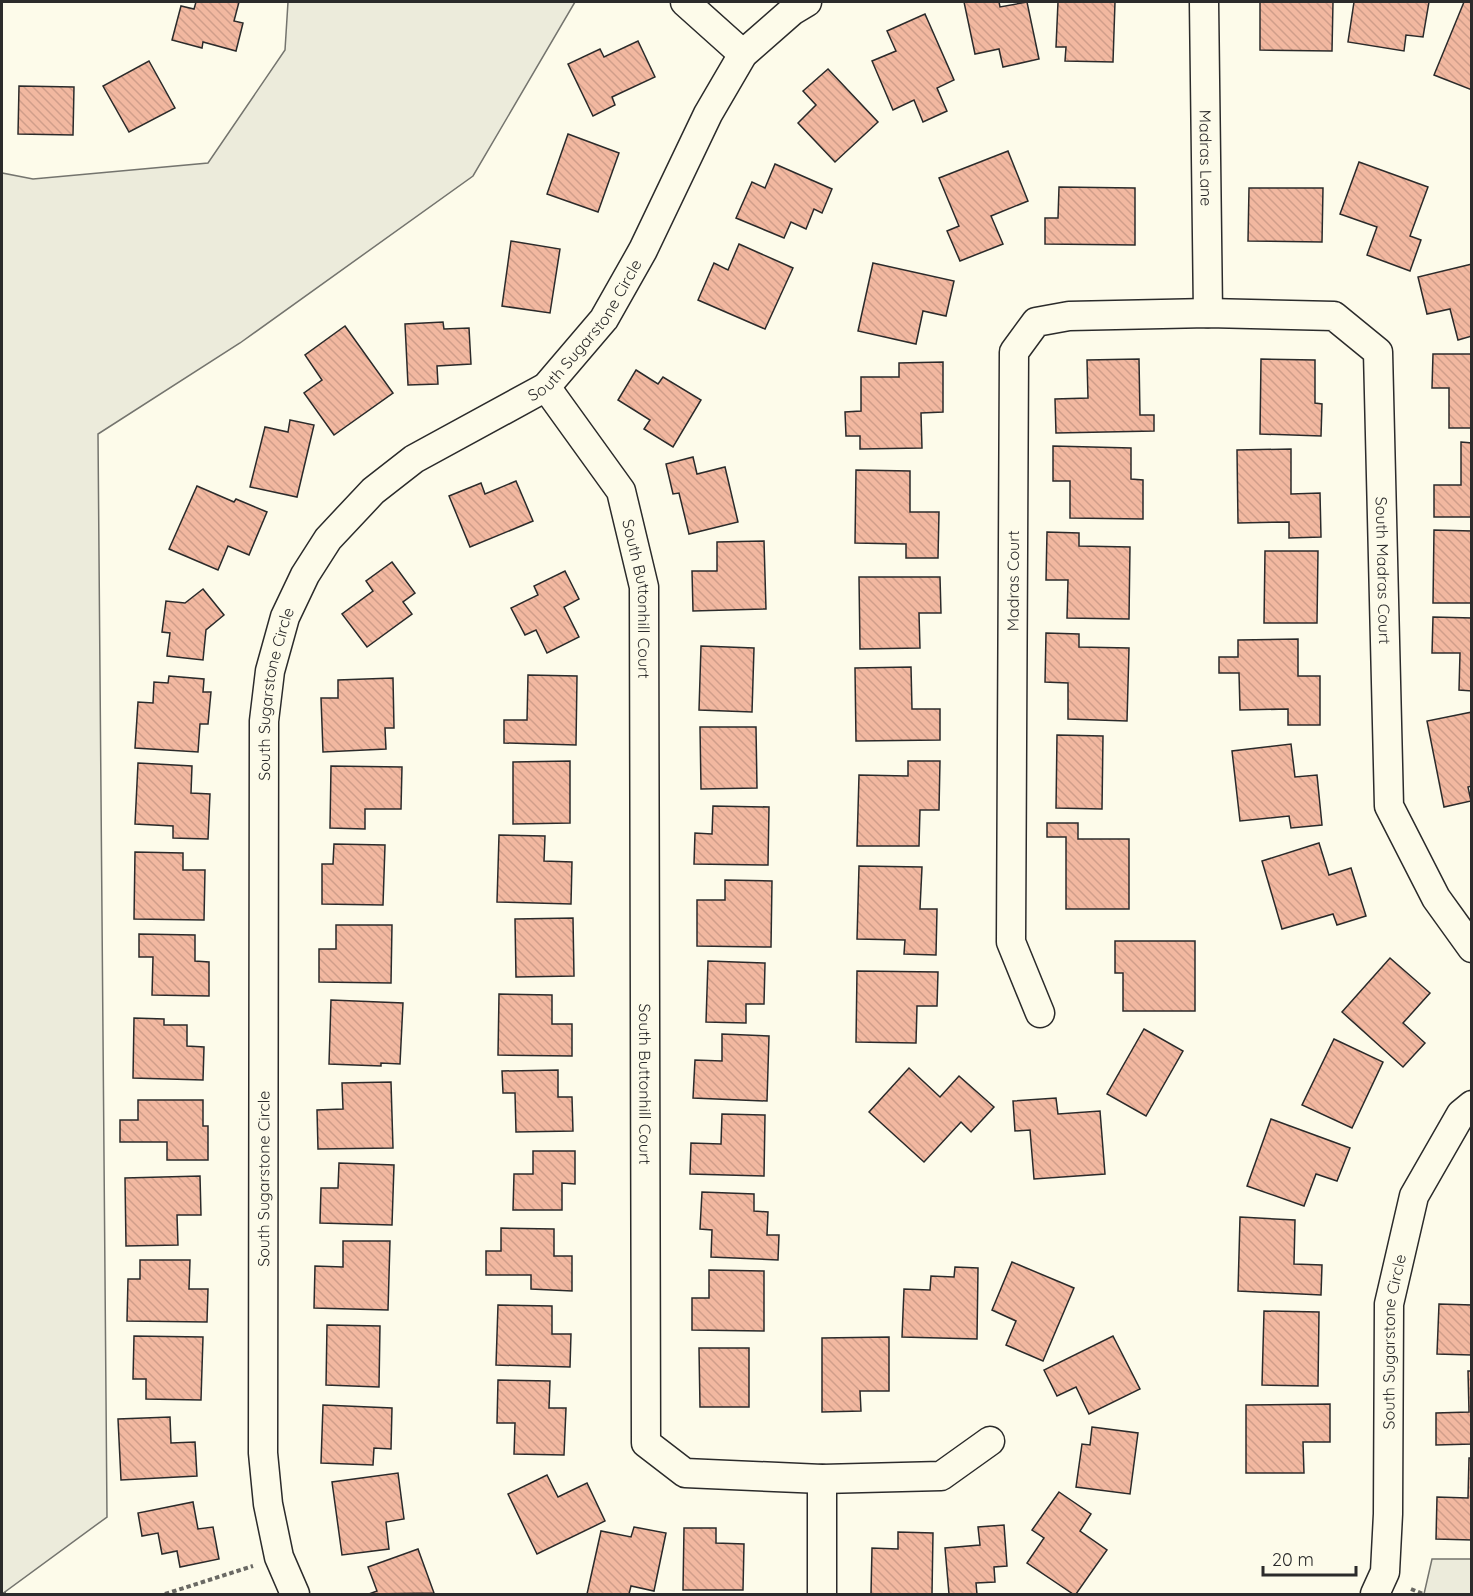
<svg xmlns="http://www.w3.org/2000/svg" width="1473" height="1596" font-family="Quicksand,sans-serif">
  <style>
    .green { fill: #ecebdb; stroke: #74746e; stroke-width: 1.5 }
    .building { fill: url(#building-back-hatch); stroke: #2b2b2b; stroke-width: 1.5 }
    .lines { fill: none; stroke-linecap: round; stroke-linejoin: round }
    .street-casing { stroke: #2b2b2b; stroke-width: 31 }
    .path { stroke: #6a6964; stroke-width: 4; stroke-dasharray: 4.5 3; stroke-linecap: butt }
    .street { stroke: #fdfbea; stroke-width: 28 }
    .labels { text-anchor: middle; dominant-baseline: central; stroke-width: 4.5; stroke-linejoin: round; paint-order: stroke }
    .street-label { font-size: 16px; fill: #2b2b2b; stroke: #fdfbea }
  </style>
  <defs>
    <pattern id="building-back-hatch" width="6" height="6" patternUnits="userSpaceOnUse" patternTransform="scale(1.5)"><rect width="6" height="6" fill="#f2b8a0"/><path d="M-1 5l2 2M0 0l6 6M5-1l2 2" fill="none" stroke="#d09e8a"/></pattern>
  </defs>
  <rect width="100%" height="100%" fill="#fdfbea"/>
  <g class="green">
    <polygon points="288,2 575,2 473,176 240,343 98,434 107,1517 2,1594 2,173 33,179 208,163 285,50"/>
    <polygon points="1432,1559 1471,1559 1471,1594 1424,1594"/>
  </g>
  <g class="building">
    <polygon points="196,2 239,2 234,21 243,23 236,51 203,42 202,48 172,40 181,6 194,9"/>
    <polygon points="964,2 999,2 1000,7 1027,2 1039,59 1003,67 999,49 975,54"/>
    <polygon points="1058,2 1115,2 1113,62 1065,61 1066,47 1056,47"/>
    <polygon points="1260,2 1333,2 1332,51 1260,50"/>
    <polygon points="1354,2 1429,2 1423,37 1406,35 1404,51 1348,42"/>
    <polygon points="1464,2 1472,2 1472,90 1434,75"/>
    <polygon points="925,14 954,80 937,88 947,111 923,122 914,100 893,110 872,61 896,51 887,31"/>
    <polygon points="638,41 655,77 612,97 615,105 593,116 568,64 600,49 604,57"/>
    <polygon points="149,61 175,108 129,132 103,86"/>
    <polygon points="828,69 878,122 835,162 798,123 816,105 803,91"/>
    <polygon points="19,86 74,87 73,135 18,134"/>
    <polygon points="568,134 619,153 598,212 547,194"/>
    <polygon points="1008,151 1028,201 991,216 1003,244 960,261 947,231 959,226 939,178"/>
    <polygon points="1359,162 1428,187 1410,236 1421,240 1410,271 1367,255 1377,227 1340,214"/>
    <polygon points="775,164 832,189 822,213 814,209 806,229 791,222 784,238 736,218 752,182 765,188"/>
    <polygon points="1059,187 1135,188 1135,245 1045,244 1045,218 1058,218"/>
    <polygon points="1249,188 1323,188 1322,242 1248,241"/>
    <polygon points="511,241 560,249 550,313 502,306"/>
    <polygon points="739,244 793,268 765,329 698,300 714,263 728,270"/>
    <polygon points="873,263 954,281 946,316 923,311 916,344 858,331"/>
    <polygon points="1472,264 1472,336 1458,340 1450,309 1427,314 1418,277"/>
    <polygon points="443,322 444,329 469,328 471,364 437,366 438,384 408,385 405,324"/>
    <polygon points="345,326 393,393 334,435 304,393 322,380 305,355"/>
    <polygon points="1433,354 1472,354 1472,428 1449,428 1449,388 1432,388"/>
    <polygon points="1139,359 1140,415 1154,415 1154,431 1056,433 1055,399 1088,398 1087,360"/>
    <polygon points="1261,359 1315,360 1315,403 1322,404 1321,436 1260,434"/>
    <polygon points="943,362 943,412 921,413 922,448 860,449 860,436 846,436 845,412 861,411 861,377 899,377 899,363"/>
    <polygon points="636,370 658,384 663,377 701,400 673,447 644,429 650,420 618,400"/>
    <polygon points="290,420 314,425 297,497 250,487 265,427 288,432"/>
    <polygon points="1461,442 1472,443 1472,517 1434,517 1434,485 1461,485"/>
    <polygon points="1053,446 1131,448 1131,479 1143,480 1143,519 1070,518 1070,481 1053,481"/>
    <polygon points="1291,449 1291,494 1320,493 1321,537 1289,538 1289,522 1238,523 1237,450"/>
    <polygon points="693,457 697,474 725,467 738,522 689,534 679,493 673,494 666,464"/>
    <polygon points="856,470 910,471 910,512 939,512 938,558 906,558 906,544 855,543"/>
    <polygon points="516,481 533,521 470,547 449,496 481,483 485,494"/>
    <polygon points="197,486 234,502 236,499 267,512 249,555 228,546 218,570 169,549"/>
    <polygon points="1434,530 1472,531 1472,603 1433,603"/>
    <polygon points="1047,532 1079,533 1079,546 1130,547 1129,619 1067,618 1068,580 1046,580"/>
    <polygon points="764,541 766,609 693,611 692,571 717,571 717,542"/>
    <polygon points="1265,551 1318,551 1317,623 1264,623"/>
    <polygon points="392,562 415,593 403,602 412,614 367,647 342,614 373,591 366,581"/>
    <polygon points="565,571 579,599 564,607 579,637 547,653 536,630 525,635 511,608 538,595 534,586"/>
    <polygon points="859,577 940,577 941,613 919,613 920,648 860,649"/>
    <polygon points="203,589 224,615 206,630 203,660 167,656 170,633 162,632 166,601 185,603"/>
    <polygon points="1433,617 1472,618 1472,691 1459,690 1460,653 1432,653"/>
    <polygon points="1046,633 1079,634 1079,647 1129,648 1127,721 1068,719 1068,683 1045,682"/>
    <polygon points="1298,639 1298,676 1320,676 1320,725 1288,725 1288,709 1240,710 1239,673 1219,673 1219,657 1238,657 1238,640"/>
    <polygon points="701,646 754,648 752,712 699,710"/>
    <polygon points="911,667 912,709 940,709 940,740 856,741 855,668"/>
    <polygon points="528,675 577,676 576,745 504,743 504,720 527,720"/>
    <polygon points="169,676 204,679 203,692 211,692 208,724 200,724 198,752 135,748 138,702 153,703 154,682 168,683"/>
    <polygon points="393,678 394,728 385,728 386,749 323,752 321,698 338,698 338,680"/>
    <polygon points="1472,712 1472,786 1468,787 1471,801 1444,807 1427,721"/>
    <polygon points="700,727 756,727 757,788 701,789"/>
    <polygon points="1057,735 1103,736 1102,809 1056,808"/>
    <polygon points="1291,744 1295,777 1317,775 1322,825 1291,828 1289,816 1240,821 1232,751"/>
    <polygon points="570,761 570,823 513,824 513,762"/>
    <polygon points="908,761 940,761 939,810 920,810 919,846 857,846 859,775 908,776"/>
    <polygon points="138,763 192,766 191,793 210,794 208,839 173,838 173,826 135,824"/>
    <polygon points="331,766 402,767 401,809 365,809 365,829 330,828"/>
    <polygon points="713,806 769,807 768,865 694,864 695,833 712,834"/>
    <polygon points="1047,823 1078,823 1078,839 1129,839 1129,909 1066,909 1066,837 1047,837"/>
    <polygon points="499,835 545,836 544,861 572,862 571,904 497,902"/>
    <polygon points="1319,843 1329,875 1351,868 1366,916 1337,925 1333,914 1282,929 1262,861"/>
    <polygon points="334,844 385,845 383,905 322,904 322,864 333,864"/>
    <polygon points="135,852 183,853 183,870 205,870 204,920 134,919"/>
    <polygon points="859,866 922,867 920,909 937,909 936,955 904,954 905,940 857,939"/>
    <polygon points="725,880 772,881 771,947 697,946 697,900 725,900"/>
    <polygon points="573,918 574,976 516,977 515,919"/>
    <polygon points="336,925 392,925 391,983 319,982 319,949 336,949"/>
    <polygon points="139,934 195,935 195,961 209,962 209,996 152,995 153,957 139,957"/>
    <polygon points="1115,941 1195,941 1195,1011 1123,1011 1123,973 1115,973"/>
    <polygon points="1390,958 1430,993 1403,1023 1425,1043 1403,1067 1342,1012"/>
    <polygon points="708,961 765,963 764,1004 746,1004 746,1023 706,1022"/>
    <polygon points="857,971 938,972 937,1006 917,1006 916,1043 856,1042"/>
    <polygon points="499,994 552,995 552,1024 572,1024 572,1056 498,1055"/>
    <polygon points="331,1000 403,1003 400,1064 381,1063 381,1066 329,1064"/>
    <polygon points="134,1018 164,1019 164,1025 187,1025 187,1046 204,1047 203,1080 133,1078"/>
    <polygon points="1144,1029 1183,1051 1146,1116 1107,1094"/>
    <polygon points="722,1034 769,1036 767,1101 693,1098 695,1060 722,1061"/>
    <polygon points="1334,1039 1383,1062 1352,1128 1302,1105"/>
    <polygon points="909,1068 940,1097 959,1076 994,1107 971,1132 961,1122 924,1162 869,1112"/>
    <polygon points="558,1070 558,1097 572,1097 573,1131 516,1132 515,1093 503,1093 502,1071"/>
    <polygon points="391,1082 393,1148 318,1149 317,1110 343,1109 342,1083"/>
    <polygon points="1056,1098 1058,1114 1100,1111 1105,1174 1034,1179 1030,1130 1015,1131 1013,1101"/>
    <polygon points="138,1100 203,1100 203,1126 208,1126 208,1160 167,1160 167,1142 120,1142 120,1120 138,1120"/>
    <polygon points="722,1114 765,1115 764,1176 690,1174 691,1143 721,1144"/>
    <polygon points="1271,1119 1350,1148 1337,1181 1316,1174 1304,1206 1247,1186"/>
    <polygon points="533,1151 575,1151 575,1184 562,1183 562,1210 513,1210 514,1174 533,1174"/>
    <polygon points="339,1163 394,1165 392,1225 320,1223 321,1188 338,1188"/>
    <polygon points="200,1176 201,1215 177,1215 178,1245 126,1246 125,1178"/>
    <polygon points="702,1192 754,1194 754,1211 768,1212 767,1235 779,1235 778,1260 711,1257 712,1230 700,1229"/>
    <polygon points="1240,1217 1295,1220 1294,1264 1322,1265 1321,1295 1238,1291"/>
    <polygon points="501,1228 554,1229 554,1256 572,1256 572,1291 531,1289 531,1275 486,1275 486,1251 501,1251"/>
    <polygon points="343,1241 390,1241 388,1310 314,1308 315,1266 343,1267"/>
    <polygon points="140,1260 190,1260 189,1289 208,1289 207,1322 127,1321 128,1279 140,1279"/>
    <polygon points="1012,1262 1074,1288 1043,1361 1006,1345 1016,1321 992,1310"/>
    <polygon points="955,1267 978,1268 977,1339 902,1337 904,1289 930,1290 931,1276 954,1277"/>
    <polygon points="709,1270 764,1271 764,1331 692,1330 692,1298 709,1298"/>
    <polygon points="1439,1304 1472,1305 1471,1355 1437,1354"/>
    <polygon points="498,1305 552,1306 552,1334 571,1334 570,1367 496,1365"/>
    <polygon points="1264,1311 1319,1312 1318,1386 1262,1385"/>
    <polygon points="327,1325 380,1326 379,1387 326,1385"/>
    <polygon points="134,1336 203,1337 201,1400 146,1399 146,1379 133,1379"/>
    <polygon points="1113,1336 1140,1389 1089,1414 1076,1387 1057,1396 1044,1370"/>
    <polygon points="889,1337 889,1391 860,1391 861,1411 822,1412 822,1338"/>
    <polygon points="699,1348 749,1348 749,1407 700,1407"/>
    <polygon points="1468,1371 1472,1371 1472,1444 1436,1445 1436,1413 1469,1412"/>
    <polygon points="498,1380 550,1381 549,1408 566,1408 564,1455 514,1454 515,1423 497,1423"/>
    <polygon points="1330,1404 1330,1442 1303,1442 1304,1473 1246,1473 1246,1405"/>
    <polygon points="323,1405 392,1408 391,1449 374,1448 373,1465 321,1463"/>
    <polygon points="170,1417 171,1443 195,1442 197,1476 121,1480 118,1419"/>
    <polygon points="1092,1427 1138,1433 1130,1494 1076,1487 1082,1444 1090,1445"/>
    <polygon points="1469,1458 1472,1458 1472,1540 1436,1539 1437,1497 1468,1498"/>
    <polygon points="398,1473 404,1519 386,1522 389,1549 342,1555 332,1482"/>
    <polygon points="547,1475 558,1497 587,1483 605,1521 537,1554 508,1494"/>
    <polygon points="1059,1492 1091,1514 1080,1531 1107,1550 1076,1594 1073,1594 1027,1563 1044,1538 1032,1530"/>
    <polygon points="193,1502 198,1529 213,1527 219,1559 180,1567 177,1551 162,1554 158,1533 142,1536 138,1513"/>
    <polygon points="1004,1525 1007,1566 994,1567 995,1582 976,1583 977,1594 949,1594 945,1548 980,1545 978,1527"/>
    <polygon points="634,1527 666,1533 654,1591 631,1586 629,1594 587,1594 601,1531 631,1537"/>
    <polygon points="684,1528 716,1528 716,1543 744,1544 743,1590 683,1590"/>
    <polygon points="898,1532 933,1533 932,1594 871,1594 872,1548 898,1549"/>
    <polygon points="418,1549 434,1593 369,1594 377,1591 368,1567"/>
  </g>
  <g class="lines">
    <g class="street-casing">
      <g id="street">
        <polyline points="685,2 743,54"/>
        <path id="s1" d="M 1204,2 L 1208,313"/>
        <path id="s2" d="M 546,387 L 621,491 L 644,587 L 646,1443 L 685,1473 L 822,1479 L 941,1476 L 990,1441"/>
        <path id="s3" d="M 1040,1013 L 1011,942 L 1014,352 L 1036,322 L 1069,316 L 1208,313 L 1334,316 L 1378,352 L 1389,806 L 1436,898 L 1472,948"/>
        <polyline points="822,1479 822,1594"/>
        <path id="s4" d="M 295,1594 L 279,1557 L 268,1504 L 263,1453 L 264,721 L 270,671 L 285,617 L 305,575 L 328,539 L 373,491 L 414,459 L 546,387 L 604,319 L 643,250 L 708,114 L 743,54 L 792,11 L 807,2"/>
        <path id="s5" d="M 1375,1594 L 1385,1572 L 1388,1514 L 1389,1304 L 1414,1196 L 1461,1114 L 1472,1105"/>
      </g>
    </g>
    <g class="path">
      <polyline points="1411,1589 1423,1594"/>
      <polyline points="2,1594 6,1594"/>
      <polyline points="165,1594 253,1566"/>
    </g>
    <use href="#street" class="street"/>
  </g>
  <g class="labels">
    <g class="street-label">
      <text stroke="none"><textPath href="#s1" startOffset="156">Madras Lane</textPath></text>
      <text stroke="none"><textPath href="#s4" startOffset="1410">South Sugarstone Circle</textPath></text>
      <text stroke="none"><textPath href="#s3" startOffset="1278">South Madras Court</textPath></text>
      <text stroke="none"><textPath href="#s3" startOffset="438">Madras Court</textPath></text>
      <text stroke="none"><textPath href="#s2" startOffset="238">South Buttonhill Court</textPath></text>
      <text stroke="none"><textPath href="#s4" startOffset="906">South Sugarstone Circle</textPath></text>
      <text stroke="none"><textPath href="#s2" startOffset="724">South Buttonhill Court</textPath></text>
      <text stroke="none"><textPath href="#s4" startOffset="420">South Sugarstone Circle</textPath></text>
      <text stroke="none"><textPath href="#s5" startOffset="255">South Sugarstone Circle</textPath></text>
    </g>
  </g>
  <rect width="1473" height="1596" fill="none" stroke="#2b2b2b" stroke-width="6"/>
  <path d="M1263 1566v9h93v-9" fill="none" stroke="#2b2b2b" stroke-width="3"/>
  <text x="1272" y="1566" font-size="18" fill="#2b2b2b" stroke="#fdfbea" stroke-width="4.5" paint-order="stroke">20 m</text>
</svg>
